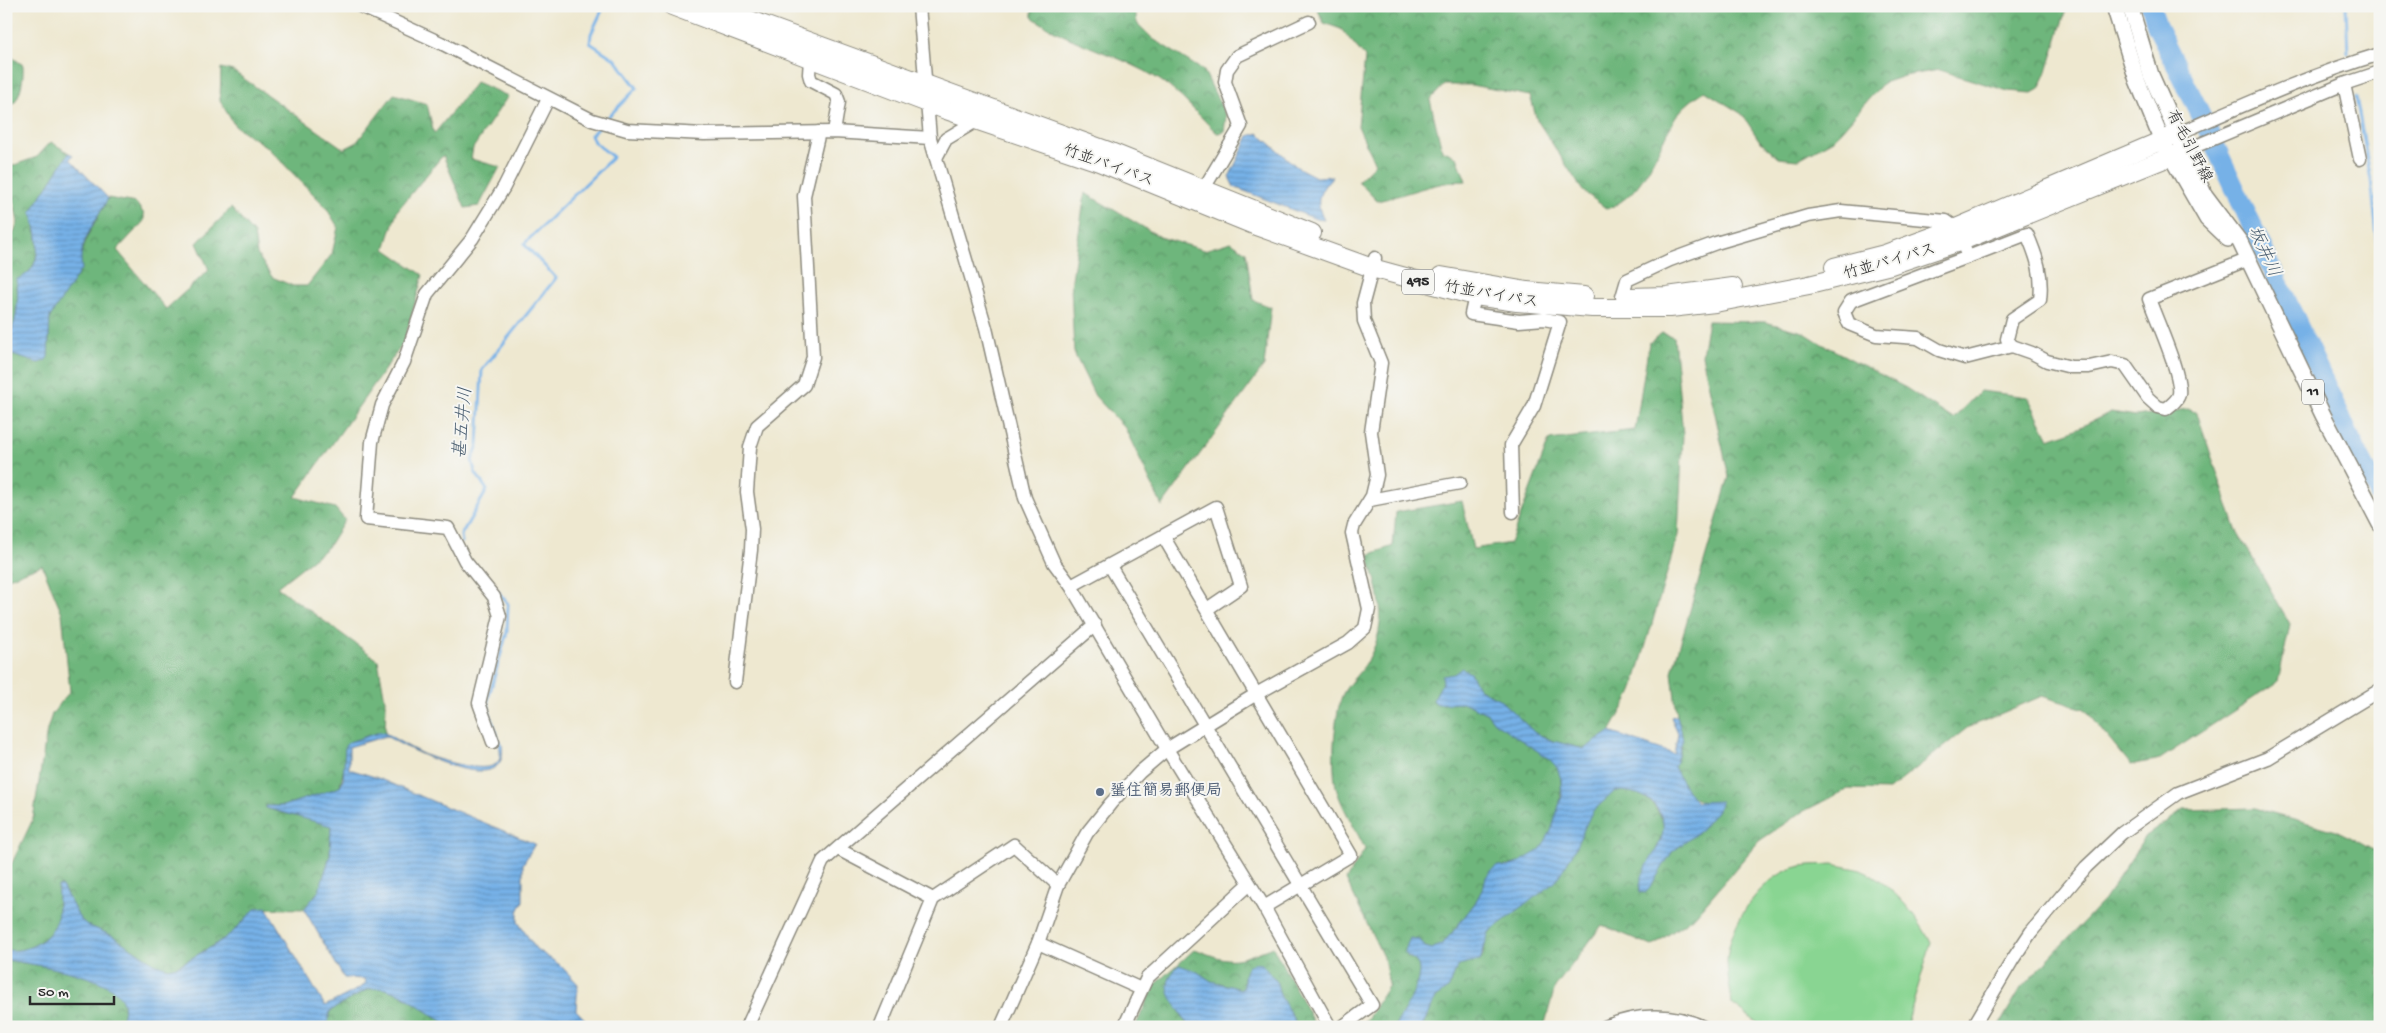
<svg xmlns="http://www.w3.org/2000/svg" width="2386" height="1033" font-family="'Gochi Hand','Klee One',sans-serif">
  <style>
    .forest { fill: url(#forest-crowns); stroke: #4c7054 }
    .garden { fill: #89d592; stroke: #5a805e }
    .water { fill: url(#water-rules); stroke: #506e89 }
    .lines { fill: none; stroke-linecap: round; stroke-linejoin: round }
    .stream { stroke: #76b1e7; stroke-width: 3 }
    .river { stroke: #76b1e7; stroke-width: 20 }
    .minor-casing { stroke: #8c8a7e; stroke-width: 15 }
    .major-casing { stroke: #8c8a7e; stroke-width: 18 }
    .highway-casing { stroke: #8c8a7e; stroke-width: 20 }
    .minor { stroke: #fff; stroke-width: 12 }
    .major { stroke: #fff; stroke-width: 15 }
    .highway { stroke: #fff; stroke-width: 18 }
    .service-dot { fill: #5c6f8a; stroke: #f6f6f2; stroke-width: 2 }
    .labels { text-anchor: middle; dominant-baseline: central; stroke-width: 4; stroke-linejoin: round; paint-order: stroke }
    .shield { fill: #f6f6f2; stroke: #686867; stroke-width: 1 }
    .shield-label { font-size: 15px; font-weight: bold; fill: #2b2b2b }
    .street-label { font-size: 16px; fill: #2b2b2b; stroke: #f6f6f2 }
    .service-label { font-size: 16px; font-weight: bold; fill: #4e5e75; stroke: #f6f6f2; text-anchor: start }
    .water-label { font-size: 18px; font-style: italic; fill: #455a6d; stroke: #f6f6f2 }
  </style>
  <defs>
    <pattern id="forest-crowns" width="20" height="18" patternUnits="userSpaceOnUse" patternTransform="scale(1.25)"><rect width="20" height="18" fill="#6eb67c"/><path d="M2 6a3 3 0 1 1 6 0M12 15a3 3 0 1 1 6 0" fill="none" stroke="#5b9466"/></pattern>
    <pattern id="water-rules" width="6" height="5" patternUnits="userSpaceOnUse" patternTransform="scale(1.25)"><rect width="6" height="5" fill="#76b1e7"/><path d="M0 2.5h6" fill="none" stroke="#6190bb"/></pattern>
  </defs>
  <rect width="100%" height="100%" fill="#f6f6f2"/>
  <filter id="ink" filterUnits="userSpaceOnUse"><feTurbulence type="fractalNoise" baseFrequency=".02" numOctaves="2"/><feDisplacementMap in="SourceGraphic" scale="10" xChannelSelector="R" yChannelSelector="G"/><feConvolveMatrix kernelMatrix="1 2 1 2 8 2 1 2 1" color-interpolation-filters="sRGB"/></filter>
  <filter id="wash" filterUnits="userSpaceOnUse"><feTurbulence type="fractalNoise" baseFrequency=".0096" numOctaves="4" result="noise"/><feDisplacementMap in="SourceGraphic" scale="20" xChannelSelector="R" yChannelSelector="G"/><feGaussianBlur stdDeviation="1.12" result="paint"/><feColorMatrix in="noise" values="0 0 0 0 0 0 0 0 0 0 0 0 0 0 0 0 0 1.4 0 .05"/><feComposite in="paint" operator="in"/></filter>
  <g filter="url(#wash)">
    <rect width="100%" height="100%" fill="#eee8d0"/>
    <g class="forest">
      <path d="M 1032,6 L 1143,6 L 1135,10 L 1137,23 L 1153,39 L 1204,71 L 1226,116 L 1224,132 L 1217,133 C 1199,116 1181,94 1160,80 C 1121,54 1070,45 1032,17 Z"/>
      <path d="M 1316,6 L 2067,6 L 2047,72 L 2039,89 L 2032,93 L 2008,91 L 1939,70 L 1904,76 L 1883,83 L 1833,140 L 1797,160 L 1779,158 L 1759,140 L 1742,114 L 1705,91 C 1694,98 1683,106 1676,117 C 1655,150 1647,193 1607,209 L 1583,191 L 1537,120 L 1530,96 L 1471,85 L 1444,85 L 1430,100 L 1442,150 L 1457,157 L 1466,181 C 1435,181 1407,195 1377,201 L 1358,181 L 1375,164 L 1358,126 L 1365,57 L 1341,29 L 1324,23 Z"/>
      <path d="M 6,53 L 23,65 C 24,82 20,101 6,111 Z"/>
      <path d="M 221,68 L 233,71 L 344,149 L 356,143 L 394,94 L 427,104 L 434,134 L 476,82 L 508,96 L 473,148 L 471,159 L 500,167 L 479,206 L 465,208 L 443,155 L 397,211 L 385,249 L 423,275 L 404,342 L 295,497 L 335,508 L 345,520 L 328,547 L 277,587 L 378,660 L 386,706 L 385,733 L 380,732 L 349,742 L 340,787 L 283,806 L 266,806 L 266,808 C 287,815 310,818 331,826 L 330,856 L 319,891 L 304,909 L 256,908 L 234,931 L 218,943 L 177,966 L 168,968 L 154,963 L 111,935 L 87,925 L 80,919 L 62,886 L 58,886 C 57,897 60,916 55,925 C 46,942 25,953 6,950 L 6,868 L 12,863 L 33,819 L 47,730 L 52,714 L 70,691 L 62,613 L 42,565 L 6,579 L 6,353 L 38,363 L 48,357 L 50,317 L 80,257 L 88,235 L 108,198 L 136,203 L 144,214 L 144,221 L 117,250 L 166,309 L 209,270 L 197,243 L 231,208 L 254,234 L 257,254 L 272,277 L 293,286 L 307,286 L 332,254 L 338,227 L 325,206 L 267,147 L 235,126 L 220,101 Z"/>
      <path d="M 51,142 L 69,153 L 31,212 C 38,233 45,269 17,280 C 18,297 19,324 6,338 L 6,234 L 11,238 L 18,223 L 14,202 L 6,188 L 6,168 L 37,157 Z"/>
      <polygon points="1085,193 1160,237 1204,250 1231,242 1246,252 1253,300 1271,307 1264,366 1162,506 1125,428 1095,396 1074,353 1071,286"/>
      <path d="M 1708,321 L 1765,322 L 1803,332 L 1822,344 L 1906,388 L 1953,419 L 1980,391 L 2028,397 L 2049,439 L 2072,431 L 2111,412 L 2136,416 L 2188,409 L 2197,413 L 2236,529 L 2290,624 L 2278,682 L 2160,759 L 2131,765 L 2085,709 L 2042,696 L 1967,728 L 1889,790 L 1848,789 L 1802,812 L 1759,841 L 1695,916 L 1652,946 L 1602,925 L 1555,987 L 1544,1027 L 1422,1027 L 1435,998 L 1449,988 C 1454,968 1457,962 1480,961 C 1486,954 1484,941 1489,933 C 1494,926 1504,921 1510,916 C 1533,898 1558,880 1572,854 C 1583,833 1589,801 1614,792 C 1638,783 1664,809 1664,831 L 1639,890 L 1645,893 L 1672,852 L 1701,830 L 1720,806 C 1691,801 1686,794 1674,767 L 1681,747 L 1682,733 L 1677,716 L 1672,672 L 1729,477 L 1702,355 Z"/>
      <path d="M 1662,333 L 1674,337 L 1683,435 L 1678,535 L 1632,692 L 1610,732 L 1584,749 L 1553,741 L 1535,733 L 1499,699 L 1479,689 L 1470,673 L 1450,675 L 1443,682 L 1433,700 L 1437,704 L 1465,703 L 1488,714 L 1494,722 C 1509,732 1548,754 1557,767 C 1568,784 1556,837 1540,850 C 1530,860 1512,867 1498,866 L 1486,877 L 1484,887 L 1475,903 L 1452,933 L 1443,943 L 1432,949 L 1425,947 L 1420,940 L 1410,938 L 1407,957 C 1411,959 1418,961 1419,967 C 1422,983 1403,1014 1394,1027 L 1362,1027 L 1389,985 L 1384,959 L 1346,880 L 1365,849 C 1357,831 1345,813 1338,794 C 1330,773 1334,717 1342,696 C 1347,684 1358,675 1365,665 C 1389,627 1381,595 1368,555 L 1393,546 L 1396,512 L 1462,501 L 1473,549 L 1510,543 L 1549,440 L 1635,430 L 1649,343 Z"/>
      <polygon points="2255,808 2340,832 2380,854 2380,1027 1998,1027 2021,988 2104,900 2146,836 2184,810"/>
      <path d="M 1273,947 L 1316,1027 L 1298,1027 L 1280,995 L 1276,980 L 1254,963 C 1243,969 1244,976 1244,987 L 1241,989 L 1211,981 L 1196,971 L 1178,1008 L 1188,1027 L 1135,1027 L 1154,986 L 1195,949 C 1234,965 1235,961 1273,947 Z"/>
      <path d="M 6,960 C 32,964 112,975 122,1000 C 126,1009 122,1019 119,1027 L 6,1027 Z"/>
      <polygon points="382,988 401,994 451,1027 327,1027 330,1011 368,989"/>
    </g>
    <path class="garden" d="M 1833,864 C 1844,867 1858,868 1867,873 C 1894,887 1918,917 1931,943 L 1906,1027 L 1763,1027 L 1732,1004 C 1731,991 1727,975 1727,962 C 1728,924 1763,872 1802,866 C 1812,864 1823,865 1833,864 Z"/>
    <g class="water">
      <path d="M 1258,133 L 1297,167 L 1316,177 L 1333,176 C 1319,191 1314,201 1324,220 L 1316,219 L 1234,187 L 1229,177 L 1249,136 Z"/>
      <path d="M 69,153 L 73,155 L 70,159 L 108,198 C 98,219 76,244 82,268 L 50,317 L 48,357 L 45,361 L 38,363 L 6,353 L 6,338 C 19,324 18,297 17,279 C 46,270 38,232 31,212 Z"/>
      <path d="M 1462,668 L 1470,673 L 1479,689 L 1499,699 L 1535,733 L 1553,741 L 1584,749 L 1610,732 L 1674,754 L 1678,734 L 1671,717 L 1677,716 L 1683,739 L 1674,767 L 1687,791 L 1697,802 L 1721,801 L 1720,806 L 1701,830 L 1672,852 L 1649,889 L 1645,893 L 1640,892 C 1637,862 1680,839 1656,807 C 1647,794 1630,791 1615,791 L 1592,812 L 1572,855 L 1555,882 L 1489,932 L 1480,961 C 1457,962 1454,968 1449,988 L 1435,998 L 1422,1027 L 1394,1027 C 1403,1014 1424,980 1418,965 C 1416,959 1408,958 1404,952 L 1410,938 L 1420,940 L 1425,947 L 1432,949 L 1443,943 L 1452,933 L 1475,903 L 1484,886 L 1486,877 L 1492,870 L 1498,866 L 1508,867 L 1518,863 L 1540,850 L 1551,831 L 1562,796 L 1561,779 L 1557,767 L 1548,758 L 1494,722 L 1488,714 L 1465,703 L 1437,704 L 1433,700 L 1443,682 L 1442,676 L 1454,674 Z"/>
      <path d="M 380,732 L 385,733 C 397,740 410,748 423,754 C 436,759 486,775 497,763 C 502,758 500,750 499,744 L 502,744 C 511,803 407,749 386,736 L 349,747 L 349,769 L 375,777 L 535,844 L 523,864 L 523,901 L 518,912 L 518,922 L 536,949 L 560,965 L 578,984 L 576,1010 L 592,1027 L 451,1027 L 401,994 L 382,988 L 368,989 L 330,1011 L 327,1027 L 251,1027 L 226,1023 L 215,1027 L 119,1027 C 122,1019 126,1009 122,1000 C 112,975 32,964 6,960 L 6,950 C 25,953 47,942 55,925 C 60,915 57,896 58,886 L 62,886 L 80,919 L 87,925 L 111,935 L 154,963 L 168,968 L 178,966 L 218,943 L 234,931 L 256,908 L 266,907 L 325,1006 L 362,987 L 366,982 L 365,979 L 344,978 L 304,909 L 319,891 L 330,856 L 331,826 L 266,808 L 266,806 L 283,806 L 340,787 L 343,780 L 345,746 L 349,742 Z"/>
      <path d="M 1254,963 L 1261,964 L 1276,980 L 1280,995 L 1298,1027 L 1188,1027 C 1178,1001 1154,991 1179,965 L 1196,971 L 1211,981 L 1241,989 L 1244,987 C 1244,976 1243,968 1254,963 Z"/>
    </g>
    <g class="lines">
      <g class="stream">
        <polyline points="2346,6 2348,53"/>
        <polyline points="2356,97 2371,180 2380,263"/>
        <polyline points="604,121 637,88 616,60 590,43 591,34 604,6"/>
        <polyline points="462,542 461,535 487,490 475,472 472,460 478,445 482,370 556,278 524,244 613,157 594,142 591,135 600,126"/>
        <polyline points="482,572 508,604 507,632 488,699 489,711 501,747"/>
      </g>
      <polyline class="river" points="2151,6 2157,27 2199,111 2351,440 2380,496"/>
    </g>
  </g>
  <g filter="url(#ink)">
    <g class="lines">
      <g class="minor-casing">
        <g id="minor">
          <polyline points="360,6 441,43 592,120 627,130 704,134 834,132 930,138"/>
          <polyline points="919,6 930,138 986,328 1025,498 1054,563 1071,586 1167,749 1264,907 1330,1027"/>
          <polyline points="810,59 809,74 811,81 836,94 839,102 834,132"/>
          <polyline points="2344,84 2360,159"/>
          <path d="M 2177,134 C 2244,105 2310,75 2380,54"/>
          <polyline points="2184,151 2344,84 2380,72"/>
          <polyline points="936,158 946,139 976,121"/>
          <polyline points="1203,190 1241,126 1225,82 1227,70 1237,56 1309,22"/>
          <path d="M 1968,257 L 2027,234 C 2037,257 2043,275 2040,300 L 2012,319 L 2007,339 L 2012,346"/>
          <polyline points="1475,296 1471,314 1519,321 1544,319 1560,322 1534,406 1511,445 1513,512"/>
          <path d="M 1622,297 L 1627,280 L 1670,260 L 1716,243 L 1808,216 L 1841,211 L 1946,221 L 1956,228 L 1968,257 L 1851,301 L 1844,312 L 1849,324 L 1876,335 L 1918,338 L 1939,350 L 1965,358 L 2012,346 L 2032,353 L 2047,361 L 2071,367 L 2089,367 L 2112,362 L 2125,365 L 2148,398 L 2158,407 L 2166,409 C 2171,405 2178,400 2179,394 C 2182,375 2156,319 2149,299 L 2249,259"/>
          <polyline points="1370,500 1460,483"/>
          <polyline points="1163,536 1351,855 1264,907"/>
          <polyline points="1110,566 1372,1005 1342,1027"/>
          <polyline points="1071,586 1216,507 1241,586 1207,609"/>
          <polyline points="735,682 751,550 752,529 747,492 750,447 757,426 804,385 813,357 804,196 819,132"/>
          <polyline points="493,742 479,703 500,616 494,597 465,561 448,528 366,519 372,442 382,405 404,362 427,294 472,239 504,187 548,99"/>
          <polyline points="838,849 933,899"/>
          <polyline points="1038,943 1141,989"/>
          <polyline points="747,1027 823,861 1095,625"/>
          <polyline points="880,1027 933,899 1014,845 1058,885"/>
          <polyline points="1001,1027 1038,943 1058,885 1087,833 1111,803 1140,772 1167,749 1258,693 1348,643 1365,628 1369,609 1352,533 1354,525 1372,496 1377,475 1371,432 1381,363 1364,321 1363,303 1375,258"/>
          <polyline points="1124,1027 1147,978 1249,884"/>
          <path d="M 1605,1027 C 1635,1014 1673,1012 1703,1027"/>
          <polyline points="1973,1027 2013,959 2031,932 2086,867 2122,833 2178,793 2268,758 2380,690"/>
        </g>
      </g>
      <g class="major-casing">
        <g id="major">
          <polyline points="2114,6 2137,80 2162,141 2207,219 2228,239"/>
          <polyline points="2130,6 2151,75 2204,194 2240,242 2323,415 2380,524"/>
        </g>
      </g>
      <g class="highway-casing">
        <g id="highway">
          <polyline points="672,6 946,110 1099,162 1256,226 1372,268 1475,296 1517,302 1592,308 1670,308 1715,303 1809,285 1891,265 1962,241 2184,151"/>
          <polyline points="712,6 1111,152 1312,233"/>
          <polyline points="1834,267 1885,254 1956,228 2177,134"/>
          <polyline points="1441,276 1527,291 1584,296"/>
          <polyline points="1630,297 1667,296 1733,287"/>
        </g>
      </g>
      <use href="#minor" class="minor"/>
      <use href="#major" class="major"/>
      <use href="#highway" class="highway"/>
    </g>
  </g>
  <circle class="service-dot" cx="1100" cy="792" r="5"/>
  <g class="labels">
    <g class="shield">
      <rect x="1402" y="269.5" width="32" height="25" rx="4"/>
      <rect x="2302" y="379.5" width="22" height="25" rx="4"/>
    </g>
    <g class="shield-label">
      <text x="1418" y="282">495</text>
      <text x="2313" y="392">11</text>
    </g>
    <g class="street-label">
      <text transform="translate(2188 147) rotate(62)">有毛引野線</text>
      <text transform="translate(1108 167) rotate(20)">竹並バイパス</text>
      <text transform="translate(1890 263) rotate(-16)">竹並バイパス</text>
      <text transform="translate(1491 296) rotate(10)">竹並バイパス</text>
    </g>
    <g class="service-label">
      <text x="1110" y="792">蜑住簡易郵便局</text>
    </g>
    <g class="water-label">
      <text transform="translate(2263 252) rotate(65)">坂井川</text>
      <text transform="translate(464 423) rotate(-85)">甚五井川</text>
    </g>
  </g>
  <rect width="2386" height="1033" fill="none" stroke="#f6f6f2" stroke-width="25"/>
  <path d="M30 996v8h84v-8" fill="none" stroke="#2b2b2b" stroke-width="2.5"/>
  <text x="38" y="996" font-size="15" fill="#2b2b2b" stroke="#f6f6f2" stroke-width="4" paint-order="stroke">50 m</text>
</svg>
